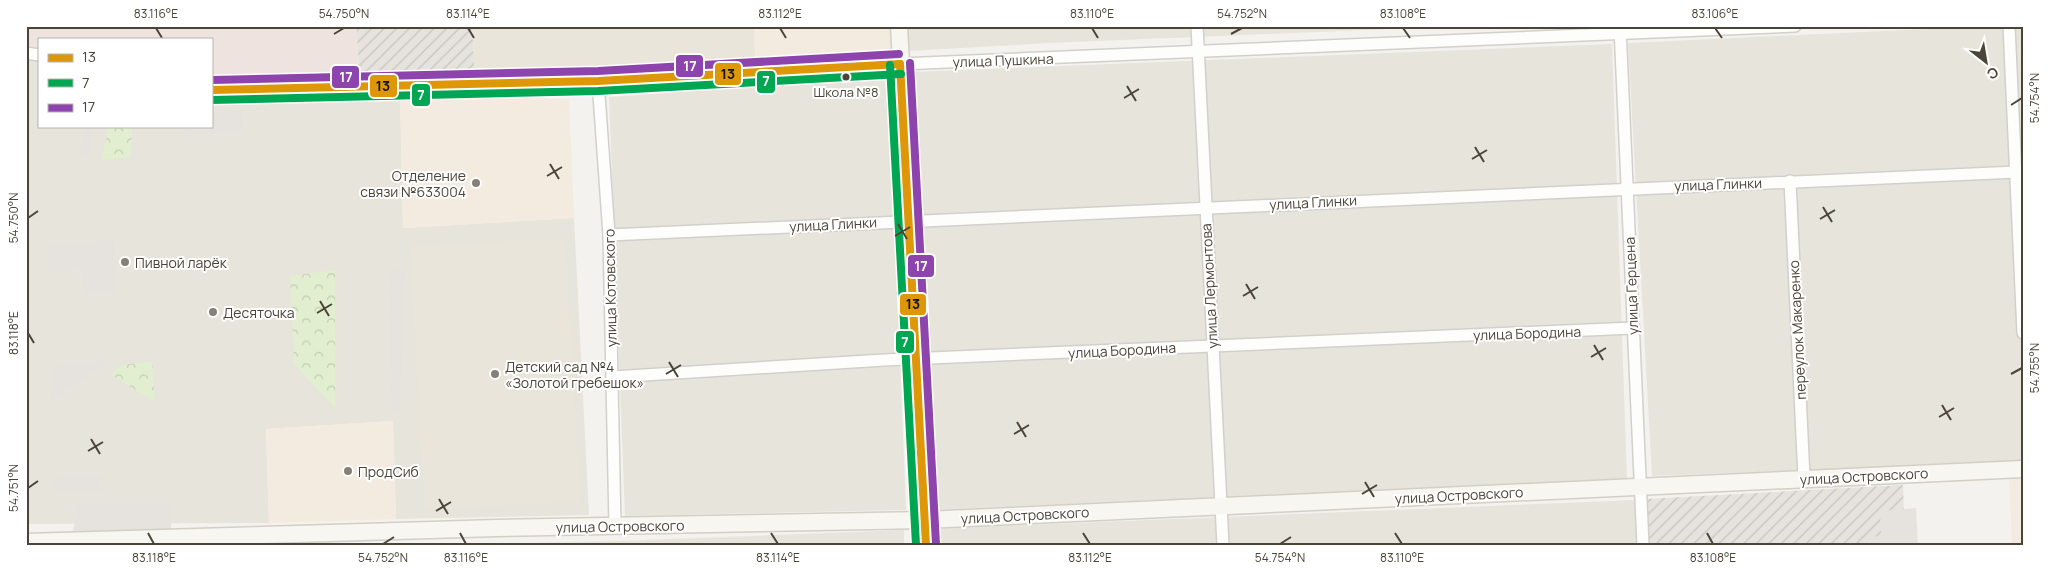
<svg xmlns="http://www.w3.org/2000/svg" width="2049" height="571" font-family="Manrope,sans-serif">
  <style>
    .residential { fill: #e7e4dc }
    .commercial { fill: #f3ebdf }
    .industrial { fill: url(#industrial-furrows) }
    .education { fill: #eae5da }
    .medical { fill: #eee3df }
    .park { fill: url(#park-crowns) }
    .parking { fill: #e6e3df }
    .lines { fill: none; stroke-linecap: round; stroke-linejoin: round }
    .street-casing { stroke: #d2d0cb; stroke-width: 14 }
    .secondary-casing { stroke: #d3cfc5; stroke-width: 19 }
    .street { stroke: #fdfdfc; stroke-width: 11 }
    .secondary { stroke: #f7f6f1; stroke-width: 16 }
    .bus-1-casing { stroke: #fff; stroke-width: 11 }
    .bus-2-casing { stroke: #fff; stroke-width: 11 }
    .bus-3-casing { stroke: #fff; stroke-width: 11 }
    .bus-1 { stroke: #dd9709; stroke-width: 8 }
    .bus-2 { stroke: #00a651; stroke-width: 8 }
    .bus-3 { stroke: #8e44ad; stroke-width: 8 }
    .ticks { fill: none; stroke: #4b4439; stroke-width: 2 }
    .bus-dot { fill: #4b4439; stroke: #fff; stroke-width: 2 }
    .poi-dot { fill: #868178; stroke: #fff; stroke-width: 2 }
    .labels { text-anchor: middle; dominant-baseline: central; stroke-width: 4; stroke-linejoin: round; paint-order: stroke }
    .bus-label { font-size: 13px; fill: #4b4439; stroke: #fff }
    .street-label { font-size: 14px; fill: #4b4439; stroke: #fff }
    .poi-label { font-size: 14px; fill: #4b4439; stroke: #fff; text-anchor: start }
    .line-badge { stroke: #fff; stroke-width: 2 }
    .badge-label { font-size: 14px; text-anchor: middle; font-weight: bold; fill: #fff }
    .pale-badge-label { font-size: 14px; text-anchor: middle; font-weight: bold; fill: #111 }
    .neatline { fill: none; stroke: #4b4439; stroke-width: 2 }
    .ticks-label { font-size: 12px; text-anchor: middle; fill: #4b4439 }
  </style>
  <defs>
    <pattern id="industrial-furrows" width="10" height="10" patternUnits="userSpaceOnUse" patternTransform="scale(1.25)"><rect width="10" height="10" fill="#e6e2de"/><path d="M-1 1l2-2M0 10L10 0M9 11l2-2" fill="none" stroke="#c7c3bf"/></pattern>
    <pattern id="park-crowns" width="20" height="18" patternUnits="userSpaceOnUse" patternTransform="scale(1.25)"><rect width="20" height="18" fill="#e1eecf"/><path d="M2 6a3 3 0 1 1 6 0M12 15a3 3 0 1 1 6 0" fill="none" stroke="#c3cdb2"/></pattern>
  </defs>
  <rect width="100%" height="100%" fill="#f4f2ee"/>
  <g class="residential">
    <polygon points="908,26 1461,26 1049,43 909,51"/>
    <polygon points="1989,26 2023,26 2023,462 1652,476 1628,43"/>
    <polygon points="1612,44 1627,479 935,510 913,72"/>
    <polygon points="26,57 39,60 39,126 211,126 211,89 400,96 403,228 574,218 589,515 396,519 393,421 266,429 269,523 26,524"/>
    <polygon points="889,77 906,510 625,516 609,97"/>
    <polygon points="1636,500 1637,545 934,545 933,529"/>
    <polygon points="904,530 904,545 645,545 644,540"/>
  </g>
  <g class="commercial">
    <polygon points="754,26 890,26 891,54 755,61"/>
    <polygon points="400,96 569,99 574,218 403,228"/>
    <polygon points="393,421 396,519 269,523 266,429"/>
    <polygon points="2023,478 2023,545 2012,545 2009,479"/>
  </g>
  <g class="industrial">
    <polygon points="356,26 472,26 475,74 360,80"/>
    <polygon points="1903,485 1905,545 1649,545 1646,499"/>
  </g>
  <g class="education">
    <polygon points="472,26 754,26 755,61 475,74"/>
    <polygon points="565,238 580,501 425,510 410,247"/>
    <polygon points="644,540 645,545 502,545 502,544"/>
  </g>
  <polygon class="medical" points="26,26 356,26 360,80 211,79 211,39 39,39 39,49 26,46"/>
  <g class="park">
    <polygon points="109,126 132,126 131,157 101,160"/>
    <polygon points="335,270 335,408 294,364 290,276"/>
    <polygon points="152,361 155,402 110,374 122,365"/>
  </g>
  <g class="parking">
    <polygon points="242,110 243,133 184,136 183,126 211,126 211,112"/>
    <polygon points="84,126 93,126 90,156 80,155"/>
    <polygon points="114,240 117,293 83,294 82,270 49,272 48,244"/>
    <polygon points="389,267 406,271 400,412 391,412"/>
    <polygon points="110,361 50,402 52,365"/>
    <rect x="52" y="476" width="49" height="15"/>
    <polygon points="79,504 171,505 171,532 72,536"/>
    <polygon points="1916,508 1918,545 1866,545 1866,537 1881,536 1880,511"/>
  </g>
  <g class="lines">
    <g class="street-casing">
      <g id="street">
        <polyline points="1197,26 1223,545"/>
        <polyline points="2009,26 2023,333"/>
        <polyline points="1620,27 1643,545"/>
        <polyline points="26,53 39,55"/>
        <polyline points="598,81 609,235 615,526"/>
        <polyline points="211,90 598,81 900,64 1795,26"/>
        <polyline points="1790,181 1804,478"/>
        <polyline points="609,235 2017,172"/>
        <polyline points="612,377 884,360 1633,328"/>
      </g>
    </g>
    <g class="secondary-casing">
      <g id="secondary">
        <polyline points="899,26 926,545"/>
        <polyline points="26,542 497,528 925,520 2023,469"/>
      </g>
    </g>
    <use href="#street" class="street"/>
    <use href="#secondary" class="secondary"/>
    <g class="bus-1-casing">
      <g id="bus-1">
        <polyline points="900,64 926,545"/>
        <polyline points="211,90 598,81 900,64"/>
      </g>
    </g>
    <g class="bus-2-casing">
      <g id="bus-2">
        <polyline points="890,65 916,545"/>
        <polyline points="211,100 598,91 901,74"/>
      </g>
    </g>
    <g class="bus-3-casing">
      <g id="bus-3">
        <polyline points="910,63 936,544"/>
        <polyline points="211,80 598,71 899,54"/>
      </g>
    </g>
    <use href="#bus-1" class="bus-1"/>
    <use href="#bus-2" class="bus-2"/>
    <use href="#bus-3" class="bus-3"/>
  </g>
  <path class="ticks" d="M 156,28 L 162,38M 468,28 L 474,38M 780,28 L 786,38M 1092,28 L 1098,38M 1403,28 L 1410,38M 1715,28 L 1722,38M 334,34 L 344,28M 1231,34 L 1242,28M 1127,86 L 1136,101M 1124,98 L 1139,89M 2011,105 L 2022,98M 1475,147 L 1484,162M 1472,159 L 1487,150M 550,164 L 559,179M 547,176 L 562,167M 1823,207 L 1832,222M 28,218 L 38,211M 1820,219 L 1835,210M 898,224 L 907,239M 895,236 L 910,227M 1246,284 L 1255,299M 1243,296 L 1258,287M 320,301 L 329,316M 317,313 L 332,304M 28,333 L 34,343M 1594,345 L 1603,360M 1591,357 L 1606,348M 669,362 L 678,377M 666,374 L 681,365M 2011,374 L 2022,368M 1942,405 L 1951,420M 1939,417 L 1954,408M 1017,422 L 1026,437M 1014,434 L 1029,425M 91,439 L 100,454M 88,451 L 103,442M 1365,482 L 1374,497M 28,488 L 38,481M 1362,494 L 1377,485M 439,499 L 448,514M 436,511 L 451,502M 148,533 L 154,544M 460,533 L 466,544M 771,533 L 778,544M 1083,533 L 1090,544M 1395,533 L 1402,544M 1707,533 L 1713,544M 383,544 L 394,537M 1280,544 L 1291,537"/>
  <circle class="bus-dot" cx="846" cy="77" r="4.5"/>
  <g class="poi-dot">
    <circle cx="476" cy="183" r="5"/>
    <circle cx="125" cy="262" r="5"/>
    <circle cx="213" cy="312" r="5"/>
    <circle cx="495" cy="374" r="5"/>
    <circle cx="348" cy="471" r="5"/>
  </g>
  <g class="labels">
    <g class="bus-label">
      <text x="846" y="92">Школа №8</text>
    </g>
    <g class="street-label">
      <text transform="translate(1003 60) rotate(-2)">улица Пушкина</text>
      <text transform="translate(1718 184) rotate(-2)">улица Глинки</text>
      <text transform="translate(1313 202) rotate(-3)">улица Глинки</text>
      <text transform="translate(833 224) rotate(-3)">улица Глинки</text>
      <text transform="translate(1209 286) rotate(-93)">улица Лермонтова</text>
      <text transform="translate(1631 286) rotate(-92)">улица Герцена</text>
      <text transform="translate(610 288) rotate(-91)">улица Котовского</text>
      <text transform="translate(1797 330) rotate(-93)">переулок Макаренко</text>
      <text transform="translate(1527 333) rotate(-2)">улица Бородина</text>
      <text transform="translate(1122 350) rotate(-3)">улица Бородина</text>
      <text transform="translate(1864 476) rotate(-3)">улица Островского</text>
      <text transform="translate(1459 495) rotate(-3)">улица Островского</text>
      <text transform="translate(1025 515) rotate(-3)">улица Островского</text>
      <text transform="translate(620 526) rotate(-1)">улица Островского</text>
    </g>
    <g class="poi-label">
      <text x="466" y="175" text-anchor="end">Отделение<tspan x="466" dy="16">связи №633004</tspan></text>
      <text x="135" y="262">Пивной ларёк</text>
      <text x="223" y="312">Десяточка</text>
      <text x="505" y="366">Детский сад №4<tspan x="505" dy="16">«Золотой гребешок»</tspan></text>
      <text x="358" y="471">ПродСиб</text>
    </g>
  </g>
  <g class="line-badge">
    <rect x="675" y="54" width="29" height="24" rx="5" fill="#8e44ad"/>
    <rect x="714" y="62" width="28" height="24" rx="5" fill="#dd9709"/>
    <rect x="331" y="65" width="29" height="24" rx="5" fill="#8e44ad"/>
    <rect x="756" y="70" width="20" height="24" rx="5" fill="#00a651"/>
    <rect x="369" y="74" width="29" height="24" rx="5" fill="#dd9709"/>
    <rect x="411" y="83" width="20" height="24" rx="5" fill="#00a651"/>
    <rect x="907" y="254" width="28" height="24" rx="5" fill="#8e44ad"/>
    <rect x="899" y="293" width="28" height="23" rx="5" fill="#dd9709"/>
    <rect x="895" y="330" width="20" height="24" rx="5" fill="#00a651"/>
  </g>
  <g class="badge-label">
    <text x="690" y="71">17</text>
    <text x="346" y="82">17</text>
    <text x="766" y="86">7</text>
    <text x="421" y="100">7</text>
    <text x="921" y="271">17</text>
    <text x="905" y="347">7</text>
  </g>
  <g class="pale-badge-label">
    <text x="728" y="79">13</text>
    <text x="383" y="91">13</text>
    <text x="913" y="309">13</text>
  </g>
  <rect width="2049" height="571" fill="none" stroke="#ffffff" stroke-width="55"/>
  <rect x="38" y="38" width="175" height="90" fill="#ffffff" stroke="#b7b4b0"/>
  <rect x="48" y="54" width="25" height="8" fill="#dd9709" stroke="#b7b4b0"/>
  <text x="82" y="62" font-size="15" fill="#4b4439">13</text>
  <rect x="48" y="79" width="25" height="8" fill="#00a651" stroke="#b7b4b0"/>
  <text x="82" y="88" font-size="15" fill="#4b4439">7</text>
  <rect x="48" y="104" width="25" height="8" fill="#8e44ad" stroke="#b7b4b0"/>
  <text x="82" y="112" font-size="15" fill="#4b4439">17</text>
  <g transform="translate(1986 62) rotate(149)" stroke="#ffffff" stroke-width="4" paint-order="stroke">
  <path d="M0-4L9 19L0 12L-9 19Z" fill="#4b4439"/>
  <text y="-8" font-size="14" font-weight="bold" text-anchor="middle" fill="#4b4439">С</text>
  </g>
  <rect x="28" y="28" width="1994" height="516" class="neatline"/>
  <g class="ticks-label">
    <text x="156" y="18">83.116°E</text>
    <text x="344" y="18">54.750°N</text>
    <text x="468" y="18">83.114°E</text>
    <text x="780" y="18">83.112°E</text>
    <text x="1092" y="18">83.110°E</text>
    <text x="1242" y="18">54.752°N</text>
    <text x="1403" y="18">83.108°E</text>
    <text x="1715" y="18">83.106°E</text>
    <text transform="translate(2035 98) rotate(-90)" y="4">54.754°N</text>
    <text transform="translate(14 218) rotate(-90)" y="4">54.750°N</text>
    <text transform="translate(14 333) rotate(-90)" y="4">83.118°E</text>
    <text transform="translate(2035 368) rotate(-90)" y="4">54.755°N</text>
    <text transform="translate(14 488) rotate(-90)" y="4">54.751°N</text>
    <text x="154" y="562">83.118°E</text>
    <text x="383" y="562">54.752°N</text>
    <text x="466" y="562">83.116°E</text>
    <text x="778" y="562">83.114°E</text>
    <text x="1090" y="562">83.112°E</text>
    <text x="1280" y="562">54.754°N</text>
    <text x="1402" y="562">83.110°E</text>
    <text x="1713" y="562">83.108°E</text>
  </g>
</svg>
